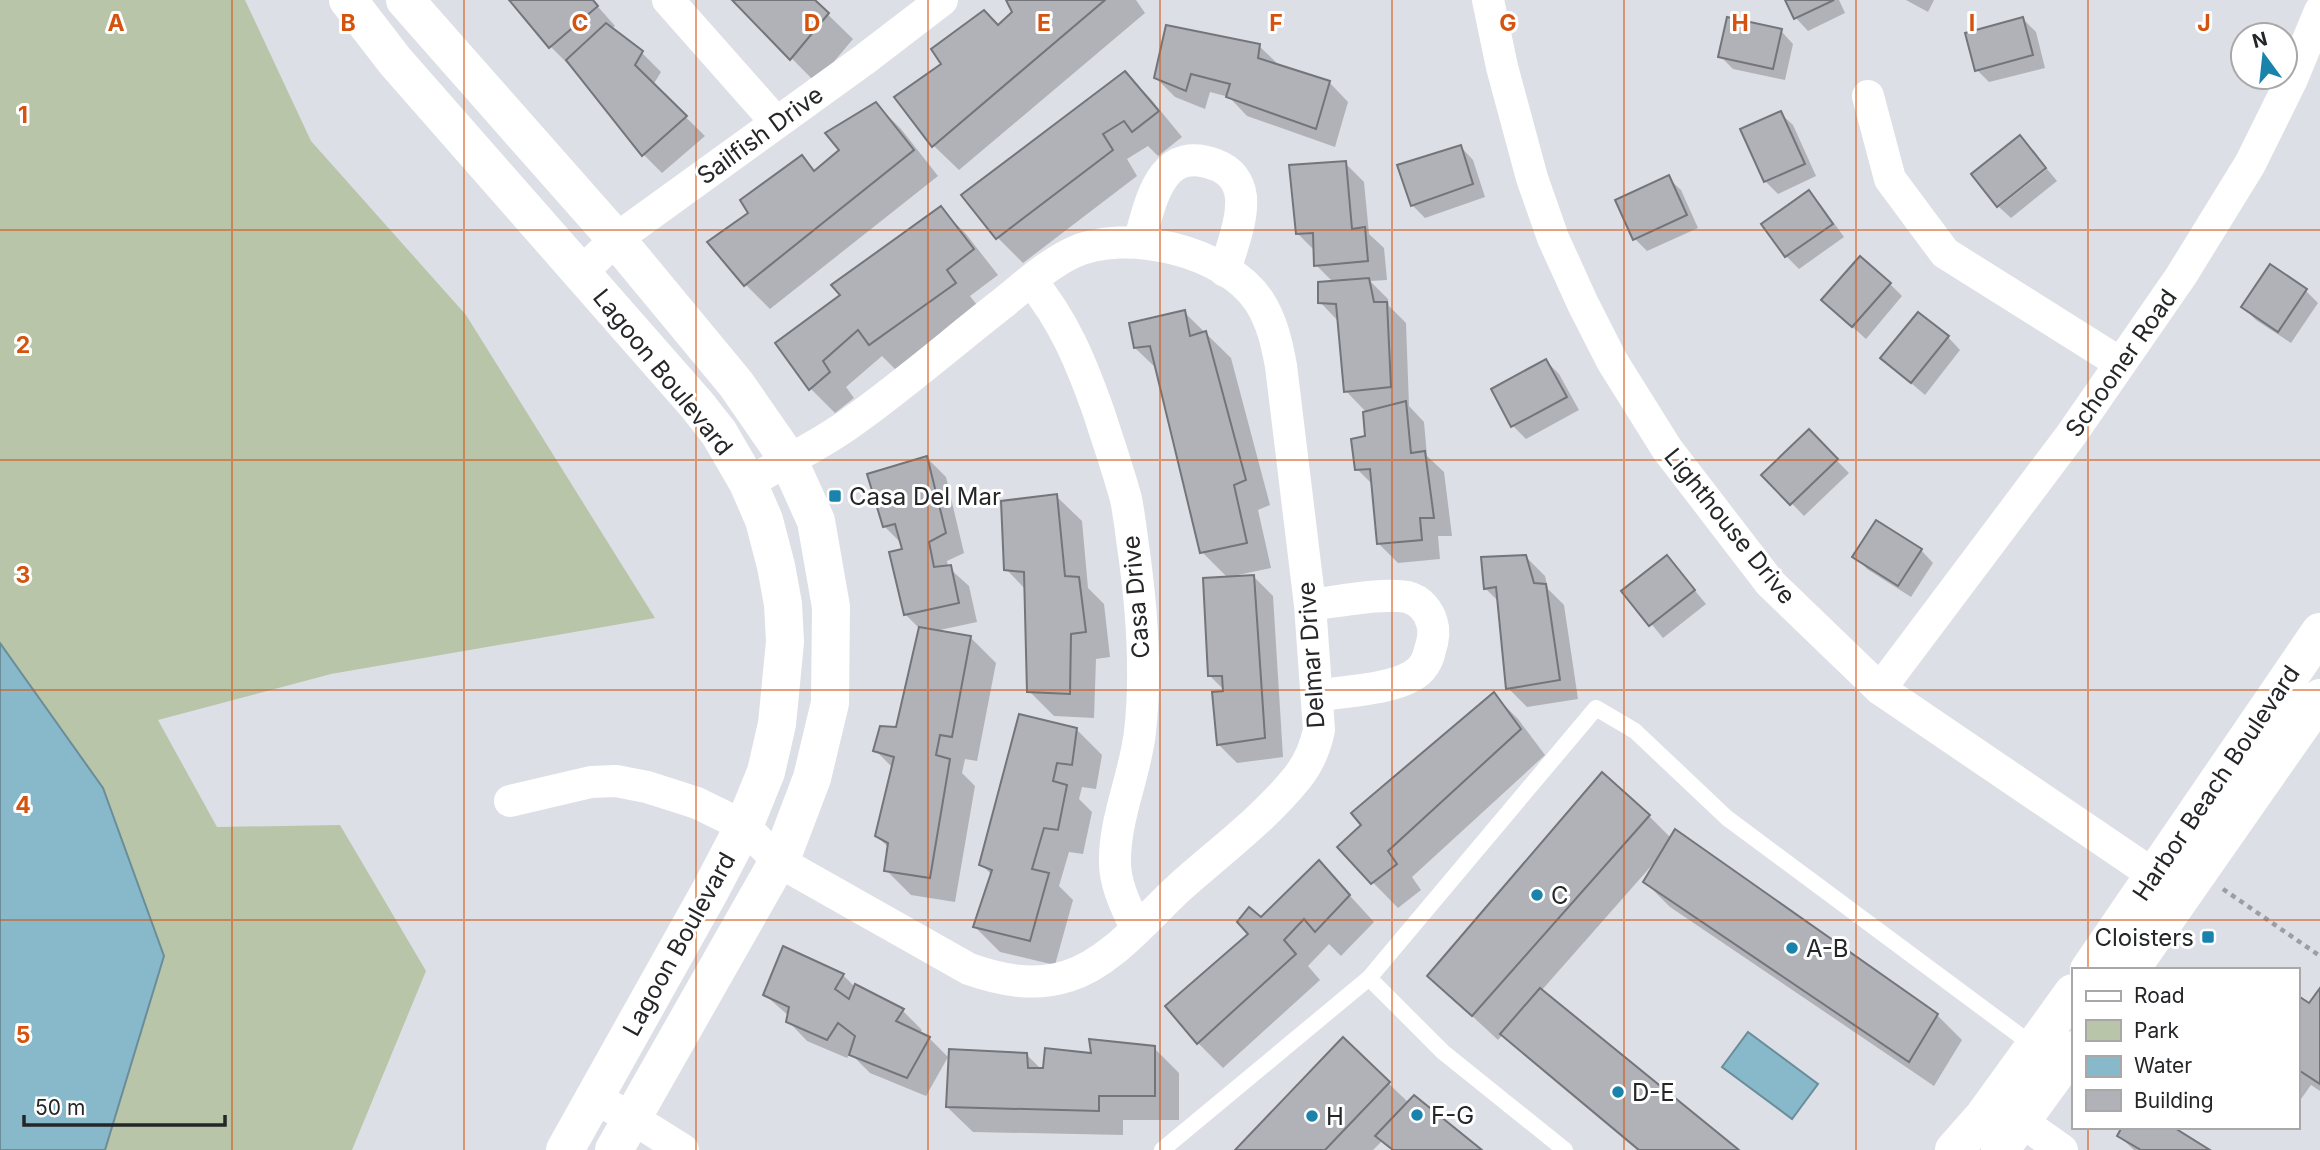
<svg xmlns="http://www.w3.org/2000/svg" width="2320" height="1150" font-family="Inter,sans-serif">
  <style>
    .green { fill: #b9c5a8 }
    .water { fill: #88b9ca; stroke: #6a8d99; stroke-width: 2 }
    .shadow { fill: #0003 }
    .building { fill: #b0b2b8; stroke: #73757b; stroke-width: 2 }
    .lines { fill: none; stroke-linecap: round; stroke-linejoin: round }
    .path { stroke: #9c9ea3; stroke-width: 4.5; stroke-dasharray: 5 5; stroke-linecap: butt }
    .service { stroke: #fff; stroke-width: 16 }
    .minor { stroke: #fff; stroke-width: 32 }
    .tertiary { stroke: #fff; stroke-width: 38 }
    .grid { fill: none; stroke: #d4540f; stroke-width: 2; stroke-opacity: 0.55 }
    .poi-dot { fill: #1a83ac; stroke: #fff; stroke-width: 2.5 }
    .labels { text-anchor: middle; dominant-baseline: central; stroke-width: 6; stroke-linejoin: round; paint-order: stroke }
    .street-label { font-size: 24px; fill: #252628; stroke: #fff }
    .poi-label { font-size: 24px; fill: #252628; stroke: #fff; text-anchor: start }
    .grid-label { font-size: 23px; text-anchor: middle; font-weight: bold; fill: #d4540f; stroke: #fff; stroke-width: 6; stroke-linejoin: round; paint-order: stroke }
  </style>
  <rect width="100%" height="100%" fill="#dddfe6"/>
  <polygon class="green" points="0,0 245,0 311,141 466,315 655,618 331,674 158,720 217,827 340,825 426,971 352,1150 105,1150 164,956 103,788 0,643"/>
  <g class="water">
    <polygon points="0,643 103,788 164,956 105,1150 0,1150"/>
    <polygon points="1748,1032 1818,1084 1792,1119 1722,1067"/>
  </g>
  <g class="shadow">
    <polygon points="511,0 592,0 615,26 611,29 642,53 661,72 653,85 705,136 662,173 643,154 571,64 570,66 551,47"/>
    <polygon points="734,0 813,0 853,39 816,83"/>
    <polygon points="1008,0 1136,0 1145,13 959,170 934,146 999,27 1014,12"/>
    <polygon points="1787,0 1839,0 1845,13 1808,31 1796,18"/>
    <polygon points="1906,0 1934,0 1928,12"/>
    <polygon points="2023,19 2036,32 2045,68 1989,82 1977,70"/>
    <polygon points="1781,31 1793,44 1785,80 1733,69 1720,56"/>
    <polygon points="1259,46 1279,65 1329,82 1348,102 1335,147 1247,116 1229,97 1210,92 1205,109 1175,97 1156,78"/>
    <polygon points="1125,73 1150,98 1182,137 1158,156 1148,146 1127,159 1137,176 1023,263 998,238 964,195"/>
    <polygon points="876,104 901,129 938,176 770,309 745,284 801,157 816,171 842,151"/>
    <polygon points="1780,113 1793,125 1816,176 1778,194 1765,181"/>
    <polygon points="1461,147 1473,160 1485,197 1425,218 1412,205"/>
    <polygon points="1345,163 1364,182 1369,234 1384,248 1387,280 1370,281 1388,299 1389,306 1406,323 1409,406 1424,422 1427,456 1444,472 1452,536 1438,536 1440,559 1398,563 1379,544 1374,486 1357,469 1367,438 1367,413 1346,391 1339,322 1320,302 1333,282 1316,265 1315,251 1297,233"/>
    <polygon points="2047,169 2057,181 2011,218 1999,207"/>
    <polygon points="1668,178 1681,190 1698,228 1647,251 1635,239"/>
    <polygon points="1809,192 1821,205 1844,237 1799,269 1786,256 1763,224"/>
    <polygon points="941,209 966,234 998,275 970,296 980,309 895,369 882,356 846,387 854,398 835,413 810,388 842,295"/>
    <polygon points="1890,284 1902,296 1866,339 1836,312"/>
    <polygon points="2306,291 2318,303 2291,343 2256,320 2243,307"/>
    <polygon points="1184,312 1231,358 1270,505 1258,510 1271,568 1233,576 1233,578 1254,577 1273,596 1283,757 1237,763 1218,744 1227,693 1210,676 1228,578 1202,552 1158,370 1135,348"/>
    <polygon points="1948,337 1960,350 1925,395 1882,358"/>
    <polygon points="1546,361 1559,374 1579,410 1526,439 1513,426 1493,390"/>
    <polygon points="1809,432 1849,473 1804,516 1764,475"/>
    <polygon points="927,458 946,477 964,553 947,561 948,567 969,586 977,622 935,631 971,638 996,663 977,761 965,759 962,773 975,786 955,902 911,895 886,870 889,848 877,836 893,768 875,750 897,729 920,629 906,615 891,554 904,550 903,545 884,526"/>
    <polygon points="1056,496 1082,521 1088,588 1104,604 1110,657 1096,659 1094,718 1054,716 1029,691 1026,590 1006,569"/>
    <polygon points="1921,550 1933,563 1911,597 1867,569 1855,556"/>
    <polygon points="1525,556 1545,576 1548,589 1564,605 1578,699 1527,707 1508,688 1500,603 1485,588"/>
    <polygon points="1667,557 1706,604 1663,638 1624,591"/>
    <polygon points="1493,694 1518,719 1545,755 1412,877 1421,890 1398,908 1339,848"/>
    <polygon points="1077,730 1102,755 1096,789 1082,787 1079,799 1092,812 1083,854 1069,852 1059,886 1073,900 1055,965 1000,952 975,927 992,875 981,864"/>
    <polygon points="1649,816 1671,838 1937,1015 1962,1040 1934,1086 1670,907 1645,882 1655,865 1653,864 1541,991 1736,1150 1637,1150 1527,1058 1503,1034 1498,1040 1429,976"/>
    <polygon points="1319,862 1374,922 1341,956 1329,944 1308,966 1320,980 1223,1068 1198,1043 1168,1007 1251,934 1261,920"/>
    <polygon points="843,975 855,987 903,1011 922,1030 919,1034 929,1038 948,1057 926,1096 870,1073 850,1053 847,1058 807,1041 788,1021 789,1016 765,995"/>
    <polygon points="2320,991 2320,1091 2311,1085 2301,1099 2297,1096 2297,998 2310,1006"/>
    <polygon points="1343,1040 1409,1103 1479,1150 1392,1150 1382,1141 1373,1150 1237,1150"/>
    <polygon points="1154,1048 1179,1073 1179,1120 1123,1120 1123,1135 973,1132 947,1107 1027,1055 1042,1070 1093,1055"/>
    <polygon points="2124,1127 2181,1127 2178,1132 2206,1150 2134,1150 2119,1136"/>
  </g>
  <g class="building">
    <polygon points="509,0 593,0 598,6 549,48"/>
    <polygon points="732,0 815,0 829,13 790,60"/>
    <polygon points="1006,0 1105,0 932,147 894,97 941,64 931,49 984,10 998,25 1012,12"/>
    <polygon points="1785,0 1834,0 1794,19"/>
    <polygon points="1727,17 1782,29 1773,69 1718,57"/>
    <polygon points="2023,17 2033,55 1975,71 1965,33"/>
    <polygon points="606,23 643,51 635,65 687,116 642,156 566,60"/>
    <polygon points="1166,25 1260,44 1258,58 1330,81 1316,129 1226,97 1230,84 1191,74 1186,91 1154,78"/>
    <polygon points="1125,71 1159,111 1132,132 1124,121 1103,134 1113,150 996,239 961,195"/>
    <polygon points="876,102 914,150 744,286 707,242 748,213 740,200 802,155 814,171 839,150 825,133"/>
    <polygon points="1781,111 1805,164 1764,182 1740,129"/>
    <polygon points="2020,135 2046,168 1997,207 1971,174"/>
    <polygon points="1461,145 1473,184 1411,206 1397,165"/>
    <polygon points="1346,161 1352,229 1365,227 1368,261 1314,266 1313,233 1296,234 1289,165"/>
    <polygon points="1669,175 1687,215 1633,240 1615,200"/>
    <polygon points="1809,190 1833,224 1785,257 1761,224"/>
    <polygon points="941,206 974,249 947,270 956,283 869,345 858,330 823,361 830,372 809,390 775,343 840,295 831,285"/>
    <polygon points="1860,256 1891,283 1852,327 1821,300"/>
    <polygon points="2270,264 2307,289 2278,332 2241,307"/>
    <polygon points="1369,278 1374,302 1387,302 1391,387 1344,392 1336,304 1318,303 1318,282"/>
    <polygon points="1185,310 1190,336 1206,331 1246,480 1234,485 1247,543 1200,553 1150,346 1134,348 1129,323"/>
    <polygon points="1918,312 1949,336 1911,383 1880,358"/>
    <polygon points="1546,359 1567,397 1511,427 1491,389"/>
    <polygon points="1406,401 1411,453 1425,451 1434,518 1420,518 1422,540 1377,544 1370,469 1355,470 1351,439 1365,436 1363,412"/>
    <polygon points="1809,429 1838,459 1790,505 1761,475"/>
    <polygon points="927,456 946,533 929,542 934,567 951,565 959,603 904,615 889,552 902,549 895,524 883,527 867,474"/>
    <polygon points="1057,494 1065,576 1079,577 1086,632 1071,634 1070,694 1027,692 1024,572 1004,570 1001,501"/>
    <polygon points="1876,520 1922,549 1898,586 1852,557"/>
    <polygon points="1526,555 1534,583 1546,584 1560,680 1506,689 1496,587 1484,589 1481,557"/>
    <polygon points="1667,555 1695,590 1649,626 1621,591"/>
    <polygon points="1254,575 1265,738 1217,745 1212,692 1223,691 1222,676 1208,676 1203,578"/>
    <polygon points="919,627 971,636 952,737 940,735 936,755 950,759 930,878 884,871 888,843 875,836 894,757 873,751 880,726 896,727"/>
    <polygon points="1494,692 1521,729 1388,851 1397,864 1371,884 1337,847 1361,825 1351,813"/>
    <polygon points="1019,714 1077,728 1072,765 1057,763 1053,781 1067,785 1058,830 1044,828 1032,869 1049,873 1030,941 973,927 992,870 979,865"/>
    <polygon points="1602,772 1650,815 1472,1016 1427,976"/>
    <polygon points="1675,829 1938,1014 1909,1062 1643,882"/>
    <polygon points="1319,860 1350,895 1315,932 1304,919 1284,940 1296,954 1197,1044 1165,1006 1248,934 1237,922 1249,907 1261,917"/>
    <polygon points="783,946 844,974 835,989 849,999 855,984 904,1009 896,1021 930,1037 907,1078 849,1055 855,1036 838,1023 827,1040 786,1022 789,1007 763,995"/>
    <polygon points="1540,988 1739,1150 1639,1150 1500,1034"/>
    <polygon points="2320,988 2320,1084 2297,1069 2297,995 2309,1003"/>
    <polygon points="1343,1037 1390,1082 1325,1150 1235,1150"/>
    <polygon points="1089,1039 1155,1046 1155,1096 1099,1096 1099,1111 946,1107 949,1049 1027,1053 1028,1068 1043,1068 1045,1048 1091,1053"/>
    <polygon points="1414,1095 1482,1150 1393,1150 1375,1136"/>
    <polygon points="2122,1127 2173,1127 2210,1150 2141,1150 2117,1136"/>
  </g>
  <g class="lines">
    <polyline class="path" points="2223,889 2320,956"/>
    <g class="service">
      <polyline points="1369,978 1443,1052 1565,1150"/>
      <polyline points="1162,1150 1369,978 1596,708 1635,731 1727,818 2034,1046"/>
    </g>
    <g class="minor">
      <polyline points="668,0 776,122"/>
      <polyline points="1488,0 1502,67 1532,178 1553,238 1583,304 1612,361 1667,449 1770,583 1880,689 2173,888"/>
      <polyline points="1868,96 1890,179 1945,253 2120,363"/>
      <path d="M 1139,242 C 1151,202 1160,143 1216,165 C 1230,170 1239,181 1241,197 C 1243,221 1231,248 1225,271"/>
      <polyline points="581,273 616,239 865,59 942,0"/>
      <path d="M 1031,281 C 1064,320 1082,365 1099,413 C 1108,441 1118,470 1126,499 C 1129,514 1131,531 1133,546 C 1142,608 1147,670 1140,732 C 1135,776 1114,819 1115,863 C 1115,885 1127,908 1136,928"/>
      <path d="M 1310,605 C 1335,602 1384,592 1407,597 C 1420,600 1429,611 1432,623 C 1435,632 1433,641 1430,650 C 1428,660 1422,671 1412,676 C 1388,690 1345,691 1317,696"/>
      <polyline points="1880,689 2071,435 2181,276 2250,164 2292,79 2320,11"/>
      <path d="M 510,801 L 591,782 L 616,781 L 647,787 L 697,803 L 744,826 L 778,861 L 969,969 C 1001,980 1034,987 1068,976 C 1111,963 1147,917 1180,887 C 1219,852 1264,819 1297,778 C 1309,763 1315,749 1319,730 L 1310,605 L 1281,366 C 1277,344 1272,321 1259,301 C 1226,251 1125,227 1072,253 C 1047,265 1024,286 1003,303 C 953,342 905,384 853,421 C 821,445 783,462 748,483"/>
      <polyline points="594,1098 632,1118 683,1150"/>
      <polyline points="2001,1107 2062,1150"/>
    </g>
    <g class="tertiary">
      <polyline points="348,0 395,61 697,405 719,433 748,483 764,520 776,566 783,604 785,642 777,724 766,772 744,826 710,891 565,1150"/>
      <polyline points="405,0 616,239 736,384 788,459 816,521 831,607 830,703 812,778 785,849 614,1150"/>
      <polyline points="2089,970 2320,632"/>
      <polyline points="2130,970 2320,698"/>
      <polyline points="1954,1150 1984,1116 2073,993"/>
      <polyline points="2000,1150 2073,1050"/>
    </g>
  </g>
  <path class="grid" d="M 232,0 L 232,1150M 464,0 L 464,1150M 696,0 L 696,1150M 928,0 L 928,1150M 1160,0 L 1160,1150M 1392,0 L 1392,1150M 1624,0 L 1624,1150M 1856,0 L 1856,1150M 2088,0 L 2088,970M 0,230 L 2320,230M 0,460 L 2320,460M 0,690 L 2320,690M 0,920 L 2320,920M 2088,1127 L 2088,1150"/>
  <g class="poi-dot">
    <rect x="828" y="489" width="14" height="14" rx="3.5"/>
    <circle cx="1537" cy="895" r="7"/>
    <rect x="2201" y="930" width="14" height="14" rx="3.5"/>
    <circle cx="1792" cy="948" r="7"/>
    <circle cx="1618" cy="1092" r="7"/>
    <circle cx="1417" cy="1115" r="7"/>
    <circle cx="1312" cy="1116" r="7"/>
  </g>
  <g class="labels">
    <g class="street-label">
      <text transform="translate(760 135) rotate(-36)">Sailfish Drive</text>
      <text transform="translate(2121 363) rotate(-55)">Schooner Road</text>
      <text transform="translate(663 372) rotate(51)">Lagoon Boulevard</text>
      <text transform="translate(1730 526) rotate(51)">Lighthouse Drive</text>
      <text transform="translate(1136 597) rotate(-95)">Casa Drive</text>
      <text transform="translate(1311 655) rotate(-94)">Delmar Drive</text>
      <text transform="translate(2216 783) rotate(-56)">Harbor Beach Boulevard</text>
      <text transform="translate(679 944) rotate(-61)">Lagoon Boulevard</text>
    </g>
    <g class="poi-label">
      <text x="849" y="496">Casa Del Mar</text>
      <text x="1551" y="895">C</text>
      <text x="2194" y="937" text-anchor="end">Cloisters</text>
      <text x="1806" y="948">A-B</text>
      <text x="1632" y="1092">D-E</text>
      <text x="1431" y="1115">F-G</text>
      <text x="1326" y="1116">H</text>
    </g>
  </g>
  <g class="grid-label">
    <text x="116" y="31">A</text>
    <text x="348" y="31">B</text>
    <text x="580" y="31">C</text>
    <text x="812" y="31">D</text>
    <text x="1044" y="31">E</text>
    <text x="1276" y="31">F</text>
    <text x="1508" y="31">G</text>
    <text x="1740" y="31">H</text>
    <text x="1972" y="31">I</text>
    <text x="2204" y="31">J</text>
    <text x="23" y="123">1</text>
    <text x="23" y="353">2</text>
    <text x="23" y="583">3</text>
    <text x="23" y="813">4</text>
    <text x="23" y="1043">5</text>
  </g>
  <rect x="2072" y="968" width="228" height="161" fill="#ffffff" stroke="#a8a8a9" stroke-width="2"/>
  <rect x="2086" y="991" width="35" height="10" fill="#ffffff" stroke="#a8a8a9" stroke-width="2"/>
  <text x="2134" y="1003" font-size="21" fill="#252628">Road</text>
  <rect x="2086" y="1020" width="35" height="21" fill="#b9c5a8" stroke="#a8a8a9" stroke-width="2"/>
  <text x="2134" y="1038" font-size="21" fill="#252628">Park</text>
  <rect x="2086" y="1056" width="35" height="21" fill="#88b9ca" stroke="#a8a8a9" stroke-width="2"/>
  <text x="2134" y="1073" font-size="21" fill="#252628">Water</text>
  <rect x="2086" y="1090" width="35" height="21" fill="#b0b2b8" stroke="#a8a8a9" stroke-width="2"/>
  <text x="2134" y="1108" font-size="21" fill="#252628">Building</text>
  <g transform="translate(2264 56) rotate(345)"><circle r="33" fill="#ffffff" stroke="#a8a8a9" stroke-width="2"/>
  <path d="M0-5L12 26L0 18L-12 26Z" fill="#1a83ac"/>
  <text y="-10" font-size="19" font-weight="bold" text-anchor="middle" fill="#252628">N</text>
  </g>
  <path d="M24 1115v10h201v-10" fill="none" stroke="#252628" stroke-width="3.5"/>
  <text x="35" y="1115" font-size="21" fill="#252628" stroke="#ffffff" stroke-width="5" paint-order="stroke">50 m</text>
</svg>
